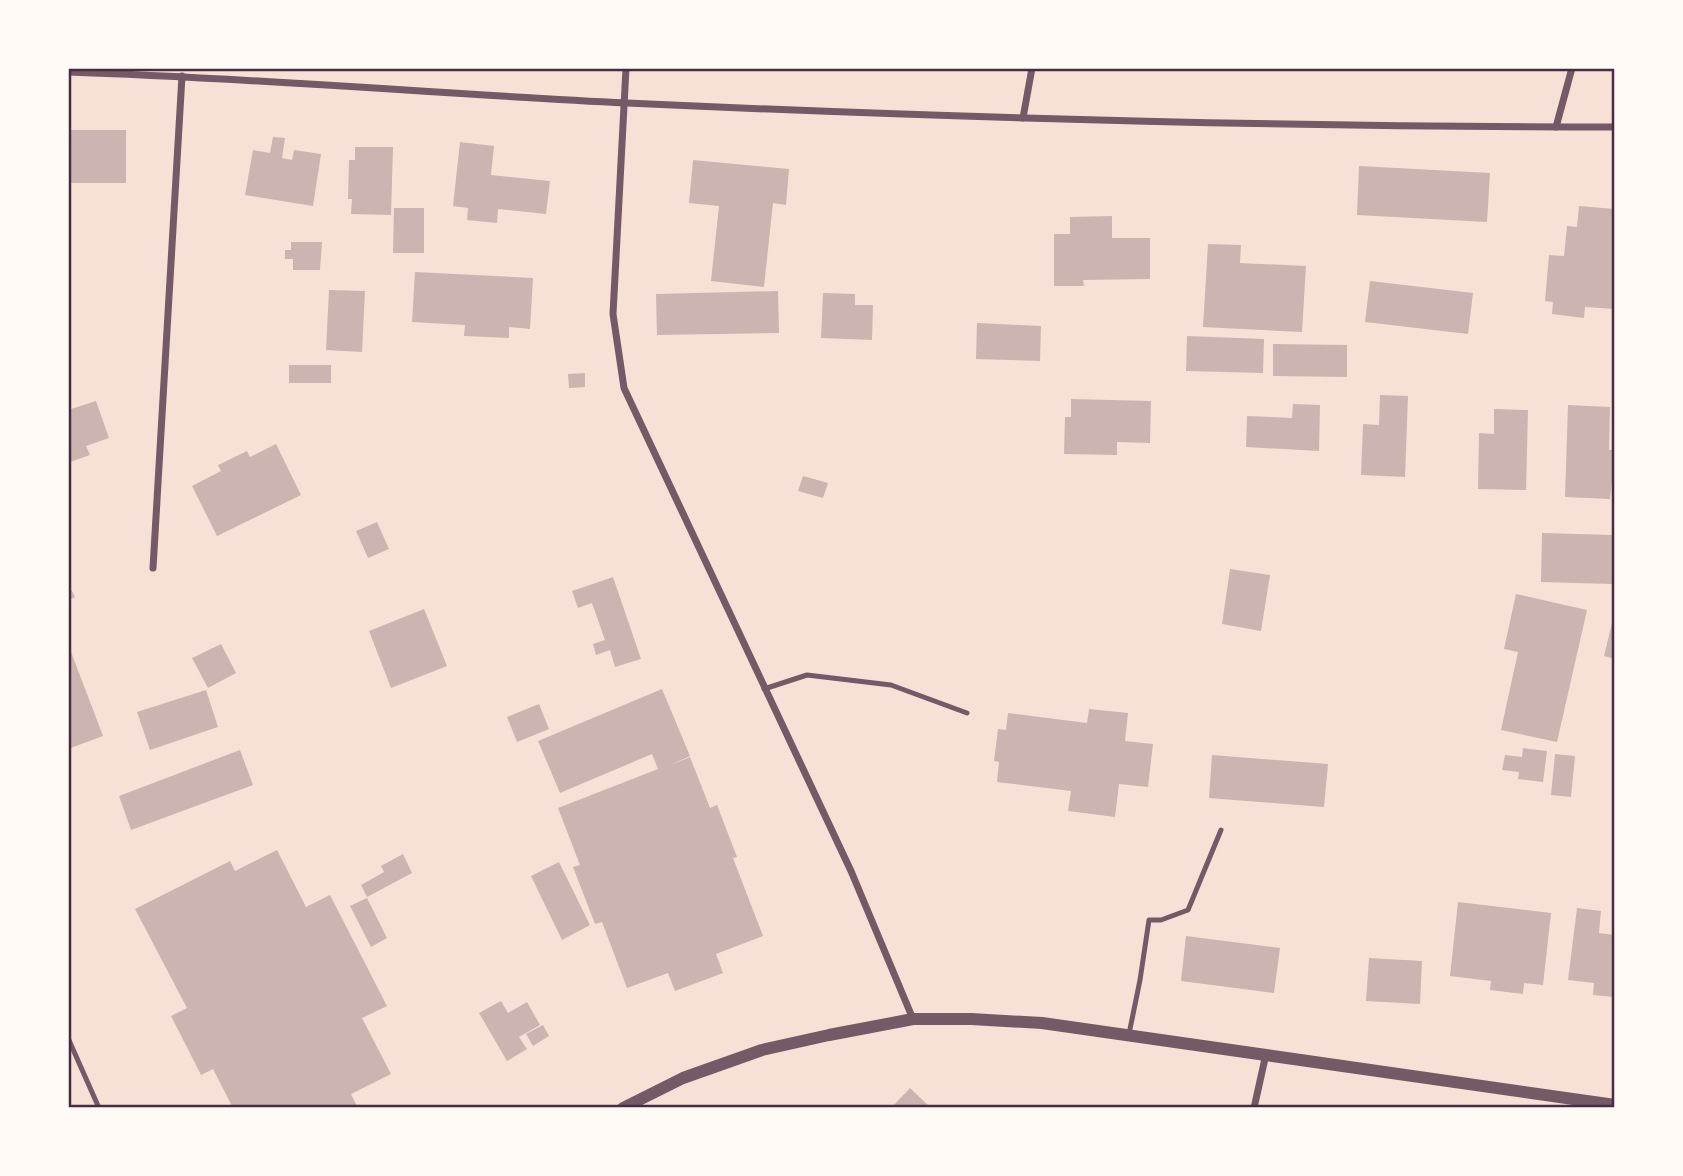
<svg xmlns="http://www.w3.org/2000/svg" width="1683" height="1176" font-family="'PT Serif',serif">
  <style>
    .building { fill: #ccb4b1 }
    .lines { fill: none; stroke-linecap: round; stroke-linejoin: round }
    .service { stroke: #755966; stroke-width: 5 }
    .minor { stroke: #755966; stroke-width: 7 }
    .tertiary { stroke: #755966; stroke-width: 12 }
    .neatline { fill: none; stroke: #4a2c40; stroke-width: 2.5 }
  </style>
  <rect width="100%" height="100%" fill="#f7e1d7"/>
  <g class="building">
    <rect x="68" y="130" width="58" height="53"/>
    <polygon points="273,137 285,138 282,158 292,160 294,150 321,154 313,206 245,195 253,150 270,153"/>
    <polygon points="460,142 494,146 491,175 550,181 546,214 498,209 497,223 467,220 468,208 453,206"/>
    <polygon points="355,147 393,147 391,215 351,214 352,199 348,199 349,160 355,160"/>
    <polygon points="693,160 789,169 786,205 773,203 764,287 711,281 719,206 689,203"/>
    <polygon points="1359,166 1490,173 1487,222 1357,215"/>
    <polygon points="1579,206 1615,209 1615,309 1585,307 1584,318 1552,314 1553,302 1545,301 1549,255 1564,256 1567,226 1577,227"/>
    <polygon points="394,208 424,208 424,253 393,253"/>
    <polygon points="1112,216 1112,238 1150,238 1150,279 1083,280 1084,286 1054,286 1054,234 1070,234 1070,217"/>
    <polygon points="291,242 322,242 320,270 293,270 293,259 285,259 285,250 291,250"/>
    <polygon points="1208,244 1241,245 1240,263 1306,266 1302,332 1203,327"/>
    <polygon points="415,272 533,278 530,329 509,327 509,338 464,336 465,325 412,322"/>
    <polygon points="1370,281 1473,293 1468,334 1365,322"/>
    <polygon points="329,290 365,291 362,352 326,350"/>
    <polygon points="778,291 779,333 657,335 656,294"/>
    <polygon points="823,293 855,294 855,305 873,305 872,340 821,338"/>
    <polygon points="977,323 1041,326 1040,361 976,359"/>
    <polygon points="1187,336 1264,339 1263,373 1186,371"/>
    <polygon points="1273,344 1347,345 1347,377 1273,376"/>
    <rect x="289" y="365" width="42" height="18"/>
    <polygon points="585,373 585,387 569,388 568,374"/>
    <polygon points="1380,395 1408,396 1405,477 1361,475 1363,424 1379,425"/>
    <polygon points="1071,399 1151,401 1150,443 1117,442 1117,455 1064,454 1065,417 1071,417"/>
    <polygon points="96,401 109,438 86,446 90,455 70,462 68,456 68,410"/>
    <polygon points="1293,404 1320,405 1319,451 1246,447 1247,416 1292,418"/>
    <polygon points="1568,405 1610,407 1609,450 1615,450 1610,499 1565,497"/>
    <polygon points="1494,409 1528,410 1526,490 1478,489 1479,433 1494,434"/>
    <polygon points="276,444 301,495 217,536 192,486 221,471 218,465 247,451 250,457"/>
    <polygon points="803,476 828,483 823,498 798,491"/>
    <polygon points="377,522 389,549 368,558 356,531"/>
    <polygon points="1542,533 1613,535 1612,584 1541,582"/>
    <polygon points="1230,569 1270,575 1261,631 1222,624"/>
    <polygon points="613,577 641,659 615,667 610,650 596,655 593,644 605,640 592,603 578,608 572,591"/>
    <polygon points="68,584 75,597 68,601"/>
    <polygon points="1516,594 1587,610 1557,742 1501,730 1518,652 1504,649"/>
    <polygon points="424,609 447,666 391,688 369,631"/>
    <polygon points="1612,623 1615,624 1615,659 1604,656"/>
    <polygon points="68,644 103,736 68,749"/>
    <polygon points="221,644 236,673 208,688 192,658"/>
    <polygon points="662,689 690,756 668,766 690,757 710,808 717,805 737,857 733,858 763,936 716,954 723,973 675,991 668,973 627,988 602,922 595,924 573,867 580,865 558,808 658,769 652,754 560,793 538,741"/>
    <polygon points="206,690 218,727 150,750 137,712"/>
    <polygon points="539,704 549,729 517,742 507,717"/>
    <polygon points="1089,709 1128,713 1125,741 1153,744 1148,787 1119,784 1115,817 1068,811 1071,791 997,782 999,762 994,761 998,729 1006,730 1008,713 1087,723"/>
    <polygon points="1523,748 1547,751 1543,782 1518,779 1519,772 1502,770 1505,755 1522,757"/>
    <polygon points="240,750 253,785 131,830 119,796"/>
    <polygon points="1555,754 1575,756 1571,797 1551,795"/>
    <polygon points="1212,755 1328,764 1324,807 1209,798"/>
    <polygon points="277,850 306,907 330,895 387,1006 362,1018 391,1074 351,1094 358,1108 233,1108 213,1069 201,1075 171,1016 187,1008 135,909 230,861 235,871"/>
    <polygon points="403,854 412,873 367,897 361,885 384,872 381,866"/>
    <polygon points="559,862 590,925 562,940 531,876"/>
    <polygon points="367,898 387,938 371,947 350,906"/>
    <polygon points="1458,902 1551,913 1543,985 1524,983 1523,994 1490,990 1491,981 1450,976"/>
    <polygon points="1577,908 1601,911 1599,933 1615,935 1614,997 1593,995 1594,983 1568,980"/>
    <polygon points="1186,936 1280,948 1274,993 1181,981"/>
    <polygon points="1369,958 1422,961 1420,1004 1366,1001"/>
    <polygon points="501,1001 508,1013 527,1002 540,1025 519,1037 527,1049 507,1061 479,1013"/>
    <polygon points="543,1025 549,1036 533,1046 526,1034"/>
    <polygon points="910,1088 931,1108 891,1108"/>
  </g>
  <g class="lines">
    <g class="service">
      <polyline points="764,689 807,675 891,685 967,713"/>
      <polyline points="1129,1034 1140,980 1149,920 1161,920 1188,910 1221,830"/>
      <polyline points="68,1038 99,1108"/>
    </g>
    <g class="minor">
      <polyline points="626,68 613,314 624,388 851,871 913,1019"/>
      <path d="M 68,72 C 255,78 441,94 627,103 C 956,118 1286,127 1615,127"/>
      <polyline points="1023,118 1032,68"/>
      <polyline points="1556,127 1572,68"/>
      <polyline points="153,568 182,76"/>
      <polyline points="1254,1108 1266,1054"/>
    </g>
    <polyline class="tertiary" points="623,1108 683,1078 762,1050 829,1035 913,1019 971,1019 1042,1023 1615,1105"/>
  </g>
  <rect width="1683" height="1176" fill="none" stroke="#fffaf5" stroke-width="140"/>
  <rect x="70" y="70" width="1543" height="1036" class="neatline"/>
</svg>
